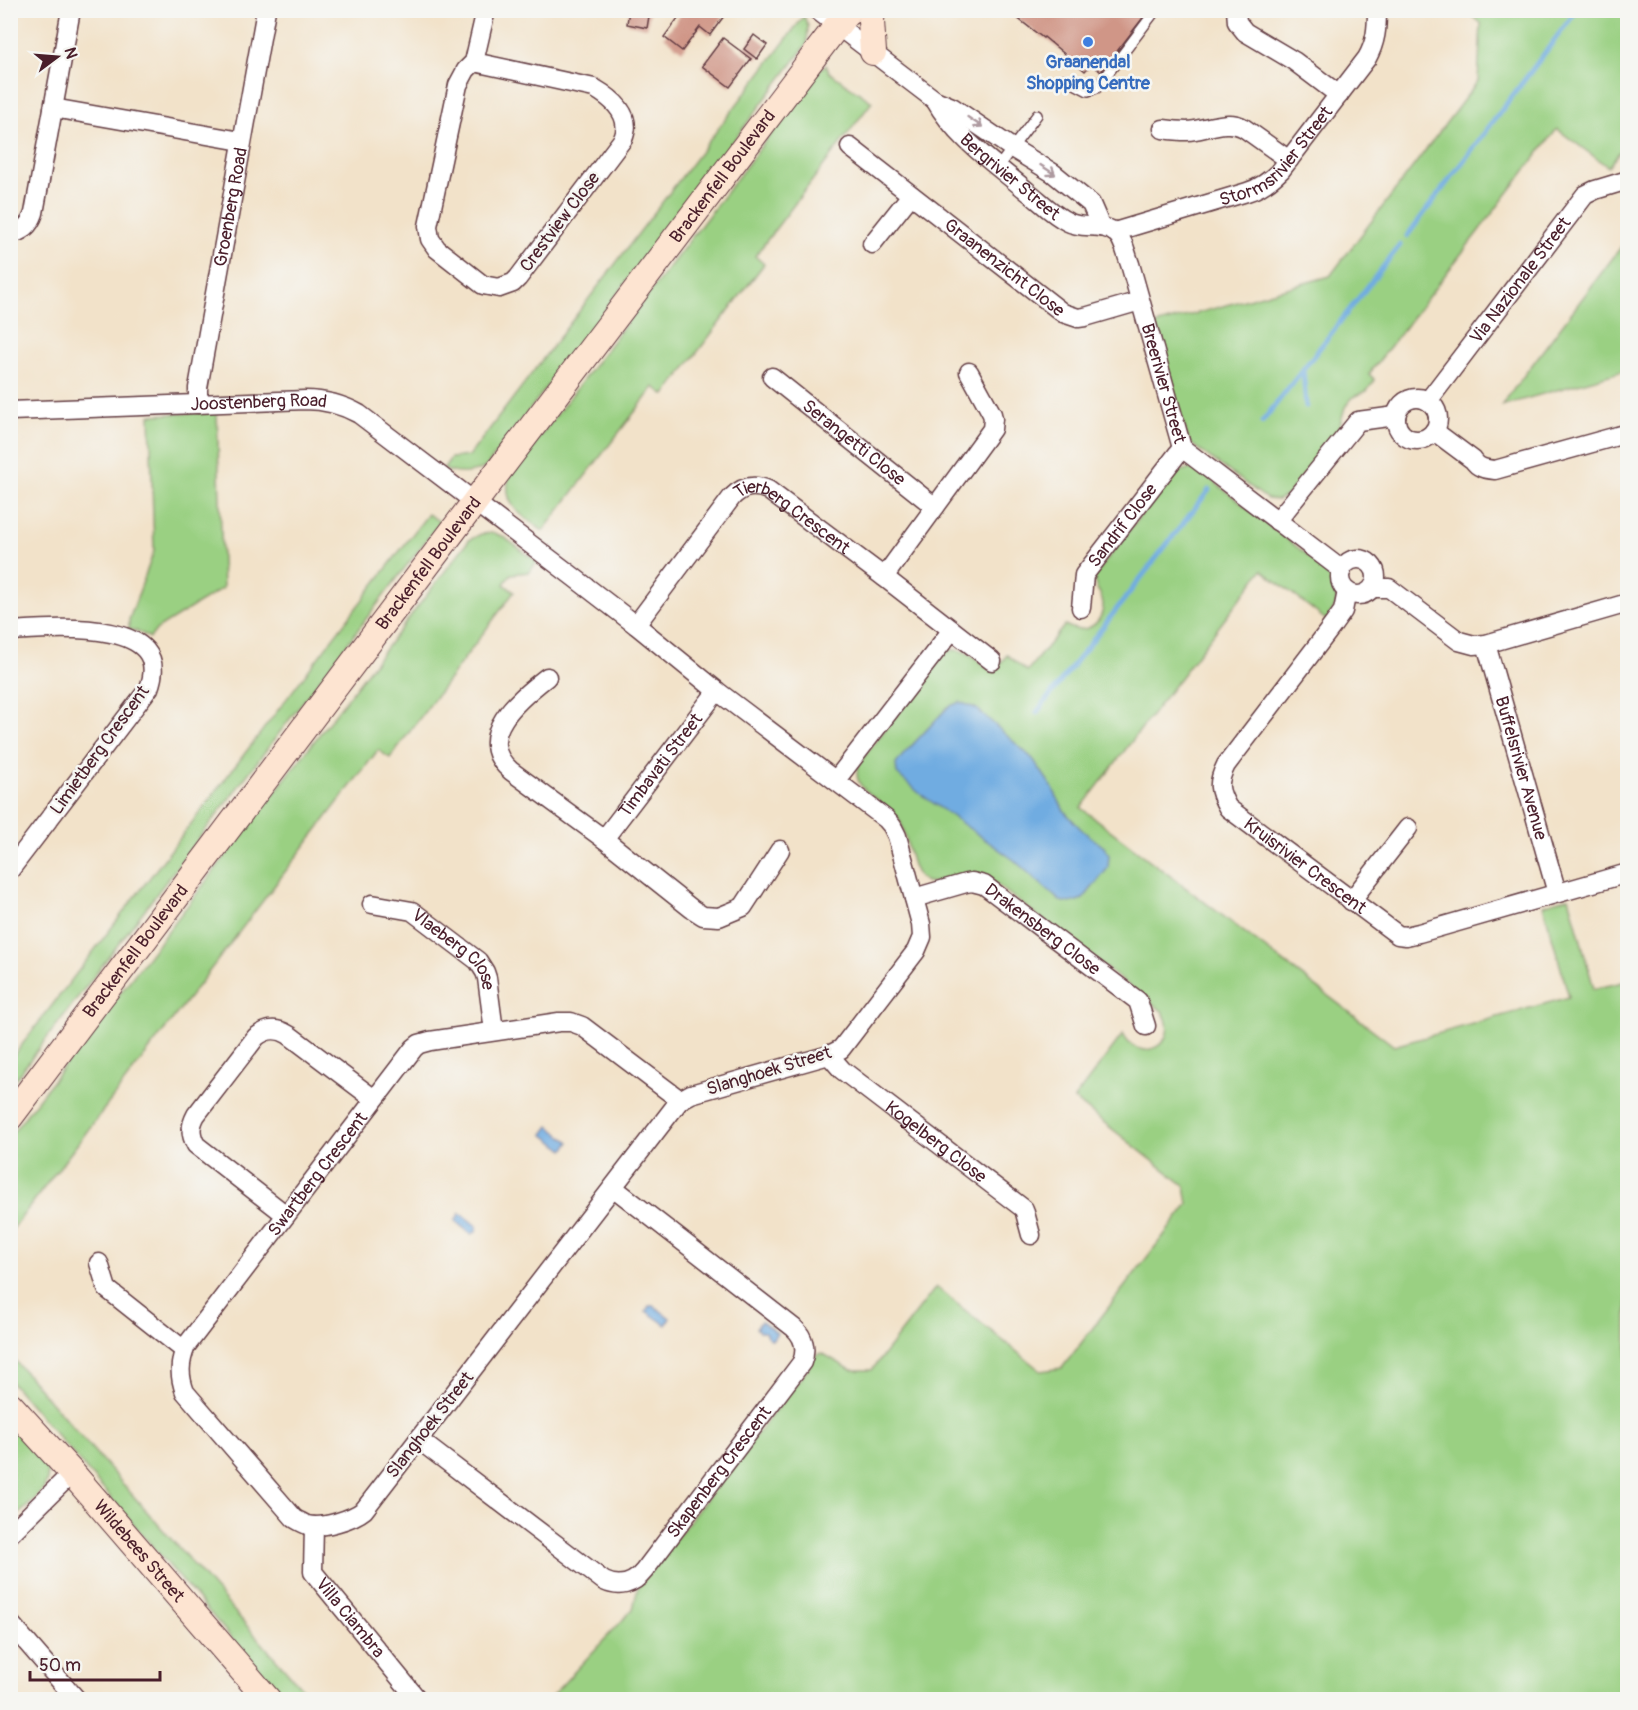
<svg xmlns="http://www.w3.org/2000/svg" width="1638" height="1710" font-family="Pangolin,sans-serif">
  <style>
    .green { fill: #9ad082; stroke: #727856; stroke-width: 1.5 }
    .water { fill: #70ace1; stroke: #5d6686; stroke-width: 1.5 }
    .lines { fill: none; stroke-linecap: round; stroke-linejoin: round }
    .stream { stroke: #70ace1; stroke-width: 5 }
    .building { fill: #d09687 }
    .lane-casing { stroke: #633c43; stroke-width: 12 }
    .street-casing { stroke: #633c43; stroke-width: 21 }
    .secondary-casing { stroke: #633c43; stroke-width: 28 }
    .lane { stroke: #fff; stroke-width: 9 }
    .street { stroke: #fff; stroke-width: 18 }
    .secondary { stroke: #fde4d1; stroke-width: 26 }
    .oneway { stroke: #ae9aa0 }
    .shop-dot { fill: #3f7fe0; stroke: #f6f6f2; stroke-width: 2 }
    .labels { text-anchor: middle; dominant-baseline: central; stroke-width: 5; stroke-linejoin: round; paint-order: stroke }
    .shop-label { font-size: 18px; font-weight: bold; fill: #366cbe; stroke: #f6f6f2 }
    .street-label { font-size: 18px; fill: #4a1f2b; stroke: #f6f6f2 }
  </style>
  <rect width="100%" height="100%" fill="#f6f6f2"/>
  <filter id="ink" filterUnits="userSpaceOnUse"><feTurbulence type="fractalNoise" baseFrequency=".0167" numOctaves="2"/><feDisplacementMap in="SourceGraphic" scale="12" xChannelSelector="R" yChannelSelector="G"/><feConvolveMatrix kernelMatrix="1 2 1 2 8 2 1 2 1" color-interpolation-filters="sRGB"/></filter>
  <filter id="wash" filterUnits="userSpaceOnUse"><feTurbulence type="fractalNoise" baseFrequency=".008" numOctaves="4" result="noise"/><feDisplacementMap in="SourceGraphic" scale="24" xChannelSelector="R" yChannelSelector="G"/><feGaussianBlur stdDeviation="1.35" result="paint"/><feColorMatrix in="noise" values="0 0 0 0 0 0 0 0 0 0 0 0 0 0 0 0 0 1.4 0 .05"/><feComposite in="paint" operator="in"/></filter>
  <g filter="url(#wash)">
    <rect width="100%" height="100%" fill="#f2e2c9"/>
    <g class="green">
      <polygon points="1433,11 1627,11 1627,142 1608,167 1557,129 1369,374 1375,380 1367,391 1353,397 1345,407 1339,428 1288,495 1278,500 1267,499 1190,443 1187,436 1155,325 1330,276 1478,81 1481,23 1467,13"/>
      <path d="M 804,16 L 808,26 L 807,44 L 486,467 C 471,475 458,475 443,469 L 451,458 L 469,456 Z"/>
      <path d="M 826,65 L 829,72 L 872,102 L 755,256 L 764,264 L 665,395 L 654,387 L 543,531 C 523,516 502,507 509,477 L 821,68 Z"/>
      <polygon points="1627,239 1627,370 1501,406"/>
      <polygon points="217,412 223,588 157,629 150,638 137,631 129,629 129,620 154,551 150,415"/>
      <path d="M 1188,469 L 1193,469 L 1204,474 L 1325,569 C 1332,577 1338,592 1336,603 C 1335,609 1330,615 1326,620 L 1262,570 L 1081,808 L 1394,1046 L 1569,997 L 1543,905 L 1569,897 L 1594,989 L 1627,981 L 1627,1699 L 548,1700 L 633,1609 L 638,1587 L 807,1370 L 811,1363 L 813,1356 L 822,1353 L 851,1370 L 872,1370 L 936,1287 L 1041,1371 L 1062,1368 L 1188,1204 L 1185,1186 L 1074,1099 L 1123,1034 C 1139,1067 1183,1043 1162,1011 L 988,878 C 975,879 933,886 924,881 C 908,872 909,833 898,818 C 885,799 846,791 860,762 L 944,653 C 963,643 978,661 993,672 L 1007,655 L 1027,671 L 1065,625 C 1073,629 1079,631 1088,628 C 1101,623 1106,608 1101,596 C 1099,591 1095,587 1095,582 C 1094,579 1095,576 1097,573 L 1169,477 L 1175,472 Z"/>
      <polygon points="428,514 440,522 11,1085 11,1059"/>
      <polygon points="494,533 504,537 537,562 529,572 511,574 504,584 514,592 390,758 378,750 11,1231 10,1136 469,540 481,534"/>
      <polygon points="10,1355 311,1699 284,1699 11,1382"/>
      <path d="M 10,1420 C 28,1439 62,1464 41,1492 C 33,1503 20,1512 10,1522 Z"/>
    </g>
    <g class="water">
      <polygon points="960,702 977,709 1033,759 1052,787 1064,811 1082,830 1104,847 1109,855 1108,868 1083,899 1070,903 1060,901 1014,860 919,793 897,774 896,764 903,755 948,707"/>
      <polygon points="549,1126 570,1142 564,1150 543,1134"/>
      <polygon points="460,1213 477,1226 476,1232 471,1234 455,1221"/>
      <polygon points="649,1306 654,1306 670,1318 666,1325 646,1311"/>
      <polygon points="761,1321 777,1333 772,1340 767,1336 765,1332 760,1332 756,1328"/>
    </g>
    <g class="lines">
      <g class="stream">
        <polyline points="1407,236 1577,10"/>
        <polyline points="1303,370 1306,406"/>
        <polyline points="1262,422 1400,245"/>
        <polyline points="1037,712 1209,490"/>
      </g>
    </g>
    <g id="blocks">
      <g class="building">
        <polygon points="629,10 650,10 647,28 627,24"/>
        <polygon points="684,10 721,10 720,12 724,16 710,35 700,27 682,51 664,37"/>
        <polygon points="1007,10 1149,10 1101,72 1091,64 1085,71 1044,37 1043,38"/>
        <polygon points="754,35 767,45 757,59 744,49"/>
        <polygon points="723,38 751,59 730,87 702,66"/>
      </g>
    </g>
  </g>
  <g filter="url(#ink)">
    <use href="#blocks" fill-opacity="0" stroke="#633c43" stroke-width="1.5"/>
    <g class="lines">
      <g class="lane-casing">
        <g id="lane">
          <polyline points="1065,79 1088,91 1097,88 1156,10"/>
          <polyline points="998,167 1037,115"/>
        </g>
      </g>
      <g class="street-casing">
        <g id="street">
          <polyline points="817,10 935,100 952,107 1012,148 1053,173 1091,204 1101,227"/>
          <polyline points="1236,10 1237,22 1245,32 1294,61 1339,95"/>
          <path d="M 474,62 L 594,88 C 613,99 633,116 623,139 L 518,278 L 513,283 L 499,288 L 483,285 L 437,249 L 430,239 L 428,226 L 458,85 L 466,70 L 474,62 L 486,10"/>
          <path id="s1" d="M 935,100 C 957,139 994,163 1027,191 C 1040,201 1053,215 1068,222 C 1083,230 1104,222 1117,234 C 1124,241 1126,254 1130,264 L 1182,448 L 1342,570"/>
          <polyline points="53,108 241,141"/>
          <path d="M 1163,129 C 1170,130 1179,131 1187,131 C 1205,130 1227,118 1244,128 L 1289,160"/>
          <path id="s2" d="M 850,147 L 1063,313 L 1078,318 L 1085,317 L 1140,301"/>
          <path id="s3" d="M 1114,232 L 1247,192 C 1261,188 1271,180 1281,170 L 1367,58 C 1376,42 1377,28 1377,10"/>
          <path d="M 10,234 C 23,232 30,225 34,213 L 71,10"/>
          <polyline points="872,244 911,195"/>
          <path id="s4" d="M 772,377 L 935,507"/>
          <circle cx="1417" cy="419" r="21"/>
          <path id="s5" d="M 1428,401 L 1585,195 L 1595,190 L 1628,180"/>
          <path id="s6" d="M 198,404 L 198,388 L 266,10"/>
          <path id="s7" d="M 10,411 L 305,400 C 325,400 341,404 359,414 L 571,575 L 636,625 L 717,691 L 886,819 L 892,826 L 897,836 L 921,924 L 922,937 L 916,951 L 841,1049 L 829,1055 L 691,1094 L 680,1100 L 364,1510 C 353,1519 322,1529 307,1525 C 303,1523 298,1521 294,1518 L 185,1392 C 179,1376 179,1363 186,1346 L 414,1048 L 419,1044 L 430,1041 L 559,1022 L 571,1022 L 582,1026 L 680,1100"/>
          <path d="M 1434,431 L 1473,460 C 1478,468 1485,469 1495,470 L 1628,433"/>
          <polyline points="1277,521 1358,421 1396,416"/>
          <circle cx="1358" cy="577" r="18"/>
          <polyline points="884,577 992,429 993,419 992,414 969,372"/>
          <polyline points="1373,588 1389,588 1459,641 1474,645 1486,644 1628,603"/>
          <path id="s8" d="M 1347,591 L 1343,611 L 1333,625 L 1226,765 C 1217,783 1218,790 1228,808 L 1398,935 L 1406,936 L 1419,933 L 1628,873"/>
          <path id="s9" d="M 1081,608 L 1084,575 L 1182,448"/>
          <path id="s10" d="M 636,625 L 732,497 C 743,486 754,484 768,490 L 884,577 L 992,661"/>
          <path d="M 10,631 C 48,629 176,616 149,688 L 10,870"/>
          <path id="s11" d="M 1486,644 L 1557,893"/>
          <path d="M 547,677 C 520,698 471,737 511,771 L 604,839 L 692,909 L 703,916 L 719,917 L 743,907 L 780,850"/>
          <polyline points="836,780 952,630"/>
          <path id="s12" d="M 604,839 L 717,691"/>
          <path id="s13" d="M 914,898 L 966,883 L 972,882 L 984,885 L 1138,1001 L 1146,1026"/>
          <polyline points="1351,901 1408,828"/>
          <path id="s14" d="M 372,904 L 412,911 L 478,961 L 485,972 L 487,978 L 494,1031"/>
          <path id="s15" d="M 829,1055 L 842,1070 L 1024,1209 L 1031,1235"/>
          <path d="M 286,1215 L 196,1145 C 190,1134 190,1126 196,1115 L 256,1037 C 267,1028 278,1028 289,1035 L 374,1099"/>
          <polyline points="99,1263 107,1289 184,1350"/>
          <path id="s16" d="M 419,1440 L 604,1581 C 619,1588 633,1585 644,1571 L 802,1362 C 807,1349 804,1337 794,1328 L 614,1188"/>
          <path id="s17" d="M 314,1526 L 313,1572 L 418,1700"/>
          <polyline points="10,1534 72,1473"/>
          <polyline points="10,1623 77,1700"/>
        </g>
      </g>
      <g class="secondary-casing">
        <g id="secondary">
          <polyline points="872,10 871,21 873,52"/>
          <path id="s18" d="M 10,1117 L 474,503 L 849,10"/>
          <path id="s19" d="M 10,1405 L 72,1473 L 268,1700"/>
        </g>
      </g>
      <use href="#lane" class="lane"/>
      <use href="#street" class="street"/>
      <use href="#secondary" class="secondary"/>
    </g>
    <defs><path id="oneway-shaft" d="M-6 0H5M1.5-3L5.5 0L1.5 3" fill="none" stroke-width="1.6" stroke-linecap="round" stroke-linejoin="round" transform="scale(1.5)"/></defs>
    <g class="oneway">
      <use href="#oneway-shaft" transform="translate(975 122) rotate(34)"/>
      <use href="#oneway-shaft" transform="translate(1048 170) rotate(33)"/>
    </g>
  </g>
  <circle class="shop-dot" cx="1088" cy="42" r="6"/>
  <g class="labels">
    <g class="shop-label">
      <text x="1088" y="62">Graanendal<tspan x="1088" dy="21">Shopping Centre</tspan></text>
    </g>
    <g class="street-label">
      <text stroke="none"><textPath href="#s3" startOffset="184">Stormsrivier Street</textPath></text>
      <text stroke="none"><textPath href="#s18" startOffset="1180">Brackenfell Boulevard</textPath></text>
      <text stroke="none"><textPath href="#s1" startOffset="108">Bergrivier Street</textPath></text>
      <text stroke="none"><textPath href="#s6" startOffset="200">Groenberg Road</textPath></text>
      <text transform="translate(560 222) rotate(-53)">Crestview Close</text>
      <text stroke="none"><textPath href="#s2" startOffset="196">Graanenzicht Close</textPath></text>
      <text stroke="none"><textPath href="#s5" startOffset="152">Via Nazionale Street</textPath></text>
      <text stroke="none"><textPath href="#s1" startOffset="390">Breerivier Street</textPath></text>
      <text stroke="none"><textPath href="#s7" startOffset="249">Joostenberg Road</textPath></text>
      <text stroke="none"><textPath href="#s4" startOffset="105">Serangetti Close</textPath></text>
      <text stroke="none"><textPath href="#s9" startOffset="96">Sandrif Close</textPath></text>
      <text stroke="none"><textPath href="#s10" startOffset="232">Tierberg Crescent</textPath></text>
      <text stroke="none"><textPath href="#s18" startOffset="694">Brackenfell Boulevard</textPath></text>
      <text transform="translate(100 750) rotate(-54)">Limietberg Crescent</text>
      <text stroke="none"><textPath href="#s12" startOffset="93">Timbavati Street</textPath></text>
      <text stroke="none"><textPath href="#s11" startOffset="129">Buffelsrivier Avenue</textPath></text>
      <text stroke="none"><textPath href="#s8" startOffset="356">Kruisrivier Crescent</textPath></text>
      <text stroke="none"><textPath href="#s13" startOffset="146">Drakensberg Close</textPath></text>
      <text stroke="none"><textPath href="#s18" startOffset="208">Brackenfell Boulevard</textPath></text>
      <text stroke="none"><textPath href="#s14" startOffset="99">Vlaeberg Close</textPath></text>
      <text transform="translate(769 1071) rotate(-17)">Slanghoek Street</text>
      <text stroke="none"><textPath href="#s15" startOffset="138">Kogelberg Close</textPath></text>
      <text stroke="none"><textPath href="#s7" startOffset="2472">Swartberg Crescent</textPath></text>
      <text transform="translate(430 1425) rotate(-52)">Slanghoek Street</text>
      <text stroke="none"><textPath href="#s16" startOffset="402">Skapenberg Crescent</textPath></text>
      <text stroke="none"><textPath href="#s19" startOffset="195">Wildebees Street</textPath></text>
      <text stroke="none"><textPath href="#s17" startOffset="105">Villa Ciambra</textPath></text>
    </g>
  </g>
  <rect width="1638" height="1710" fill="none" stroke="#f6f6f2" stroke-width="36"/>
  <g transform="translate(57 57) rotate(74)" stroke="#f6f6f2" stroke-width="4.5" paint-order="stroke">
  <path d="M0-4.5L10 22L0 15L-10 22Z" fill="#4a1f2b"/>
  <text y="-9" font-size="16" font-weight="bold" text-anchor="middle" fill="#4a1f2b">N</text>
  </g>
  <path d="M30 1671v9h130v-9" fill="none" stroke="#4a1f2b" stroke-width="3"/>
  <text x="39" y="1671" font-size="18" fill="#4a1f2b" stroke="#f6f6f2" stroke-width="4.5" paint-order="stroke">50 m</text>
</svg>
